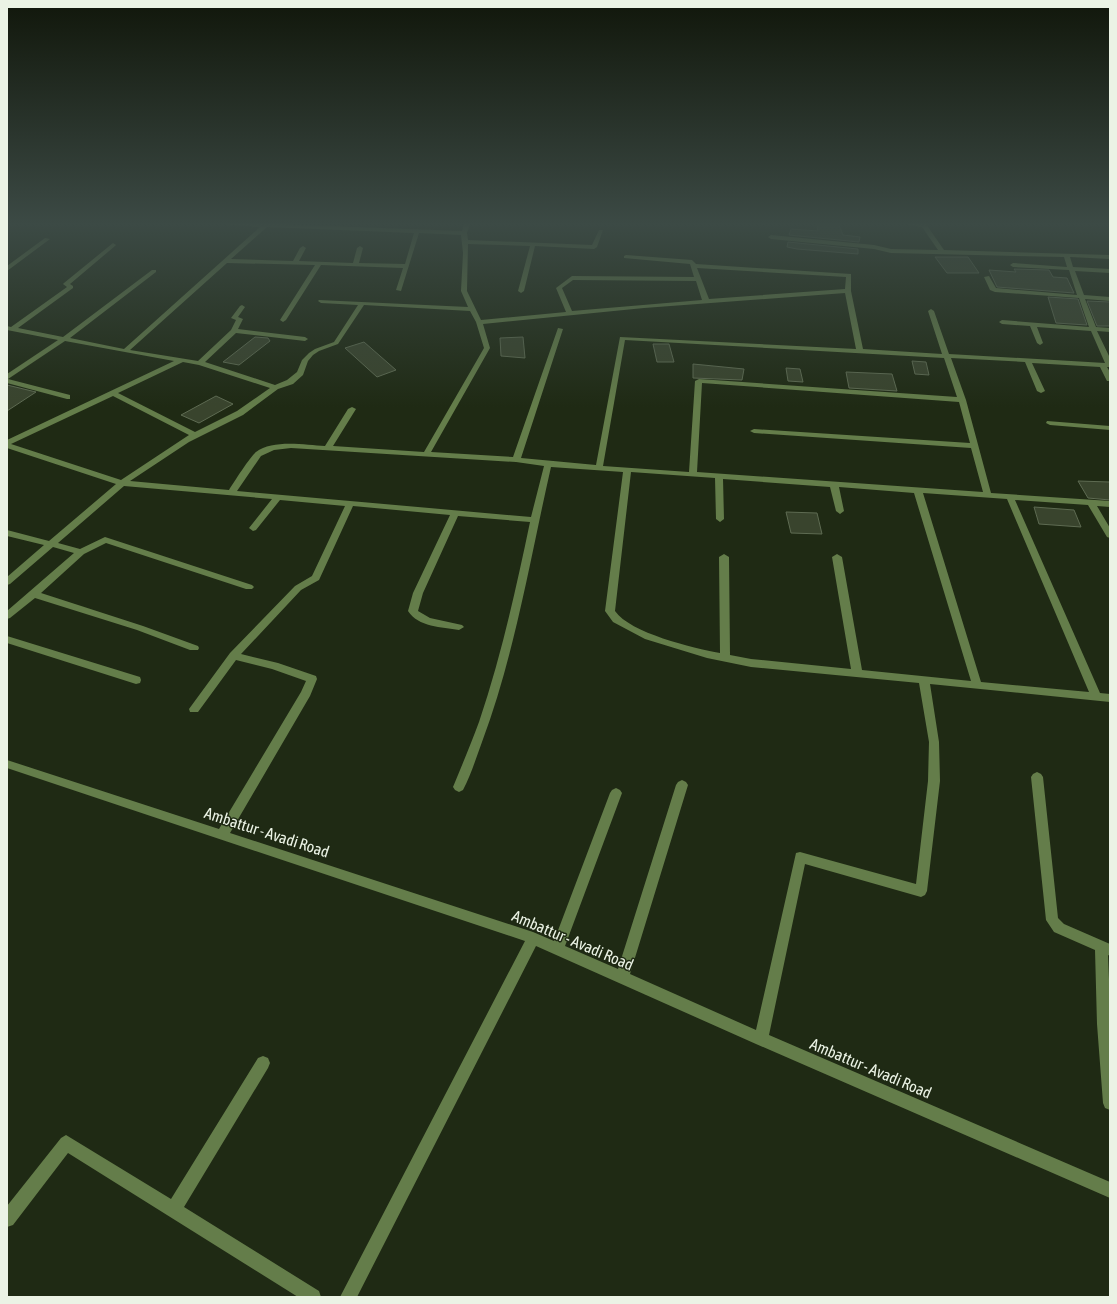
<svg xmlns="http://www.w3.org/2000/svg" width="1117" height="1304" font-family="'Asap Condensed',sans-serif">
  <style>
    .building { fill: #39442d; stroke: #5e6b52 }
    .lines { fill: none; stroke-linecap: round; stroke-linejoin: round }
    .minor { fill: #647d4a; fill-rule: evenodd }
    .labels { text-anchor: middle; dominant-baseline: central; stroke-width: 3; stroke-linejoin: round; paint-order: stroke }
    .near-street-label { font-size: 16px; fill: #ebf3e5; stroke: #1f2a14 }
  </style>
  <rect width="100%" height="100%" fill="#1f2a14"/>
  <g class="building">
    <polygon points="817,225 839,225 843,235 860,237 859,242 789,235 791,229 818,231"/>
    <polygon points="788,242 858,249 858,254 797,249 787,247"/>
    <polygon points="935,257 968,257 979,273 947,273"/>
    <polygon points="1014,269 1049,270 1053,277 1067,278 1074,293 997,287 989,270 1016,272"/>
    <polygon points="1048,297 1078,299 1087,325 1056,323"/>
    <polygon points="1087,301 1110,302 1110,326 1097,326"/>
    <polygon points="255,337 268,338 270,341 239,365 223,362"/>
    <polygon points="523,337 525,358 501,356 500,338"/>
    <polygon points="364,342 396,370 377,377 345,348"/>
    <polygon points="653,344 669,344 674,362 657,362"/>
    <polygon points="912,361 926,362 929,375 915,374"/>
    <polygon points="693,364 744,369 742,380 693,378"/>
    <polygon points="786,368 800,369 803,382 788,381"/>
    <polygon points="846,372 892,374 897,391 849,388"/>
    <polygon points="7,385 36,392 7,411"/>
    <polygon points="216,396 233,404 199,423 181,415"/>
    <polygon points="1078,481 1110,482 1110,500 1088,498"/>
    <polygon points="1034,507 1074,510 1081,527 1039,524"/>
    <polygon points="786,512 817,513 822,534 791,533"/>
  </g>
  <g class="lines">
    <g class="minor">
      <path d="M 221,224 L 276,224 L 462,231 L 464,224 L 470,224 L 467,233 L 468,240 L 592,245 L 599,230 L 603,230 L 597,247 L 594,249 L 535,246 L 524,291 L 521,293 L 518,291 L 530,246 L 468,244 L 467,291 L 481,320 L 566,312 L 556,288 L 572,276 L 694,277 L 690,264 L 624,258 L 624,256 L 626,255 L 692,260 L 696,264 L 851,274 L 851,291 L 863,349 L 942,354 L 928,311 L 931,309 L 934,311 L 949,354 L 1105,363 L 1091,331 L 1037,327 L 1043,343 L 1040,345 L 1037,343 L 1030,326 L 1002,324 L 999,322 L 1002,320 L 1089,327 L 1079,298 L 995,292 L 990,290 L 984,277 L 989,276 L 996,288 L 1077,295 L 1069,270 L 1013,267 L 1010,265 L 1013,263 L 1067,267 L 1064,257 L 891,253 L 874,249 L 771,239 L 768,237 L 771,235 L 874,245 L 891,249 L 938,250 L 922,227 L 905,224 L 926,224 L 944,250 L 1110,255 L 1110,259 L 1070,257 L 1073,267 L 1110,269 L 1110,273 L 1075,271 L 1084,295 L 1110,297 L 1110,301 L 1085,299 L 1096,327 L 1110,328 L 1110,332 L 1097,331 L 1110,358 L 1110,367 L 1107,367 L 1110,372 L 1110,381 L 1107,381 L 1100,367 L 1032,363 L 1045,391 L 1041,393 L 1037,391 L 1025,362 L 951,358 L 966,400 L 991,493 L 1110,501 L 1110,507 L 1097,506 L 1110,528 L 1110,538 L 1107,537 L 1088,505 L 1015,500 L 1100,693 L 1110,694 L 1110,702 L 930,684 L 939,742 L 940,781 L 927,891 L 925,895 L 921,897 L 805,864 L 769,1035 L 1110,1182 L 1110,1198 L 756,1044 L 536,946 L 357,1297 L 340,1297 L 525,941 L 7,768 L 7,760 L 219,829 L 301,692 L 306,681 L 272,669 L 236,660 L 198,712 L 190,712 L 189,709 L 230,653 L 295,586 L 312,576 L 345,506 L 280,500 L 256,530 L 253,531 L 249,528 L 272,499 L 124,486 L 58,543 L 80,549 L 105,537 L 252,585 L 254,587 L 252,589 L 246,589 L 106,543 L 84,554 L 41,593 L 143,626 L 198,646 L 199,648 L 198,650 L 190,650 L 137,630 L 35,598 L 10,618 L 7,619 L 7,611 L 74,553 L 53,547 L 10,584 L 7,585 L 7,577 L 44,545 L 7,536 L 7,530 L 49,541 L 116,484 L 7,448 L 7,440 L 174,361 L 65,341 L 8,379 L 70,395 L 70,399 L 67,399 L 7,383 L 7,374 L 58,340 L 7,330 L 7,326 L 11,327 L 67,287 L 63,284 L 64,283 L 113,243 L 116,245 L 115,246 L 70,284 L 73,286 L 73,288 L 18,328 L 63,337 L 152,270 L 156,270 L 156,272 L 70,338 L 124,349 L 260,227 ZM 267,227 L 414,233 L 405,264 L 359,263 L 363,248 L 360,246 L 357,248 L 353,263 L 299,261 L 306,248 L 303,246 L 300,248 L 293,261 L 231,259 ZM 419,233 L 461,235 L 463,253 L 461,291 L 468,307 L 319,300 L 318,301 L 321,303 L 358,305 L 334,342 L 315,349 L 309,353 L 302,360 L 297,372 L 287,380 L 275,385 L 205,362 L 236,333 L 305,341 L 308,339 L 305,337 L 238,329 L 243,319 L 238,317 L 245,307 L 242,305 L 240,306 L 231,318 L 236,320 L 231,330 L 198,361 L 130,350 L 227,263 L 315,265 L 280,320 L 283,322 L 286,320 L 321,265 L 403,268 L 396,290 L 401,291 ZM 697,268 L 846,277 L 845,289 L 709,299 ZM 573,280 L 696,281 L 702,300 L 572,311 L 562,288 ZM 845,293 L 856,349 L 620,337 L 596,465 L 521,458 L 563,329 L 558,328 L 513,457 L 431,452 L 490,348 L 483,324 L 644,308 ZM 364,305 L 470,311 L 476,322 L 484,348 L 424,452 L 333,446 L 356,409 L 352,407 L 348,409 L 325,446 C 305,445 273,439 256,452 C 250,457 234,482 229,490 L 130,481 L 189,442 L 243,415 L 278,389 L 293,384 L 303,375 L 308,361 L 313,355 L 319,351 L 338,344 ZM 625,340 L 944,358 L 957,397 L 699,379 L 695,381 L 689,472 L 603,466 ZM 183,362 L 199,365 L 270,388 L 237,411 L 195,432 L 118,393 ZM 702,383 L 959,402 L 970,443 L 754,429 L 750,431 L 754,433 L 971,448 L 983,492 L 697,472 ZM 113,396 L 189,435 L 121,480 L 11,444 ZM 291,448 L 516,462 L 544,466 L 531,517 L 237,491 L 261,456 L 274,450 ZM 551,467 L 623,472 L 605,611 L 613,622 L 645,639 L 707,658 L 751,667 L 919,683 L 929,742 L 928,781 L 916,884 L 800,852 L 796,853 L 756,1030 L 630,974 L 688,785 L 686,782 L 682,780 L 678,782 L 676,785 L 618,969 L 565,946 L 622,793 L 620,790 L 616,788 L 612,790 L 610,793 L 554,941 L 533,932 L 230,833 L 310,696 L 317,679 L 316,676 L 278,663 L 241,654 L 301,590 L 319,580 L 353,506 L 450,515 L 413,593 L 408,611 C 418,627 442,627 459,630 L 464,627 L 462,625 L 430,618 L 418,611 L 423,593 L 458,516 L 530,522 C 516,589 501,657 479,722 C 471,744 462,765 453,787 L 455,790 L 459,792 L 463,790 C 471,775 476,758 482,742 C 515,654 530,559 551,467 ZM 631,472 L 715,478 L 716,519 L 720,522 L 724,519 L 723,479 L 830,487 L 836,511 L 840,514 L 844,511 L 839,487 L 914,493 L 971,681 L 862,670 L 842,557 L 837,554 L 832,557 L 851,669 L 751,659 L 730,655 L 729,557 L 724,554 L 719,557 L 720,653 C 693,648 630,633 615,611 ZM 923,493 L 1007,499 L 1089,692 L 981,682 Z"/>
      <polygon points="45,238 50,239 7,271 7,266"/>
      <polygon points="1047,421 1110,426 1110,430 1050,425 1046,423"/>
      <polygon points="7,636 140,677 141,680 140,683 136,684 7,643"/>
      <polygon points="1037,772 1041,774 1043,777 1058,918 1064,924 1110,944 1110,956 1108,955 1110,1003 1110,1110 1105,1108 1103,1103 1097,1024 1095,950 1054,932 1046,920 1031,777 1033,774"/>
      <polygon points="263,1056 268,1058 270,1063 268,1068 184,1207 319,1291 321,1297 298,1297 68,1153 13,1225 7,1227 7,1206 61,1138 66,1135 171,1199 258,1058"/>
    </g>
  </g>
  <linearGradient id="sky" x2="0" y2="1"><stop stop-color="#11170b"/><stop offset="0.55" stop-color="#3c4a45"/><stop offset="1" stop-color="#3c4a45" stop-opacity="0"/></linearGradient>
  <rect width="1117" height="407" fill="url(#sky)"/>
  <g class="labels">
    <g class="near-street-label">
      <text transform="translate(267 832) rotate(18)">Ambattur - Avadi Road</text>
      <text transform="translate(573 940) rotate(23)">Ambattur - Avadi Road</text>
      <text transform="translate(871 1068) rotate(23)">Ambattur - Avadi Road</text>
    </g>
  </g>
  <rect width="1117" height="1304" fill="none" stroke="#ebf3e5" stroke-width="16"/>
</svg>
